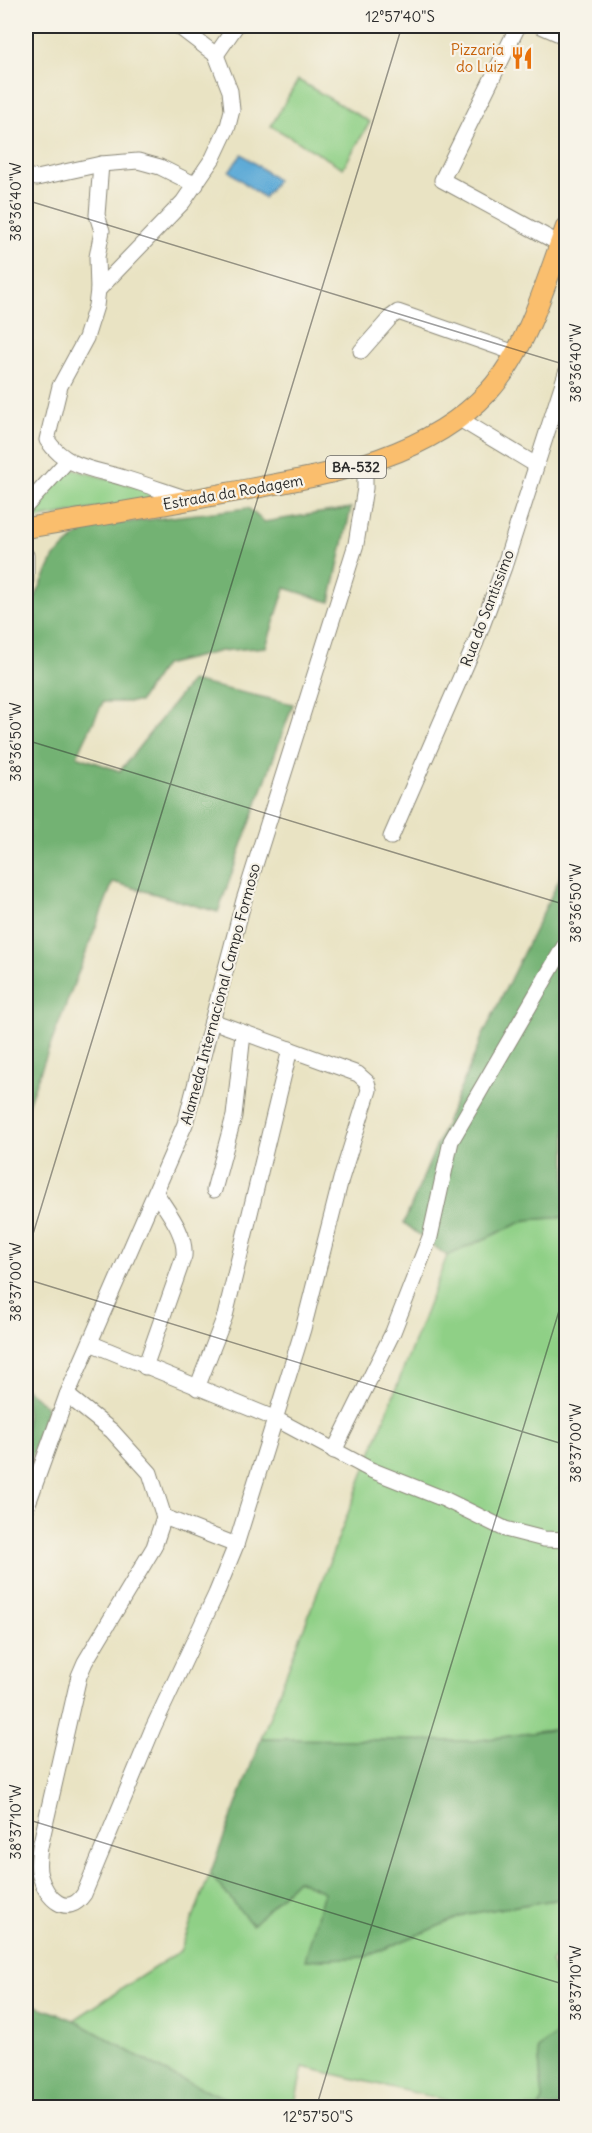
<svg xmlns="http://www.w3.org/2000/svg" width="592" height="2133" font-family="Delius,sans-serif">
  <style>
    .green { fill: #8fd086; stroke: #5d7e58; stroke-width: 1.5 }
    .forest { fill: #73b273; stroke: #4f6e4f; stroke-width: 1.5 }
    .water { fill: #5eabd7; stroke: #446b81; stroke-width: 1.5 }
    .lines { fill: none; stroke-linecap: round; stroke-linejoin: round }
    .minor-casing { stroke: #8a8777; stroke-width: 17 }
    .major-casing { stroke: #8a8777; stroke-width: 22 }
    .minor { stroke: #fff; stroke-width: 15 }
    .major { stroke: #fabe6d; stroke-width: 20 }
    .ticks { fill: none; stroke: #2b2b2b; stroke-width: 1.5; stroke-opacity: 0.45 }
    .labels { text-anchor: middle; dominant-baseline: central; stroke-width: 4.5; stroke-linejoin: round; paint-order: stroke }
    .shield { fill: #f7f3e8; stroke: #686764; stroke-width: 1.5 }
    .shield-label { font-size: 14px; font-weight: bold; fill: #2b2b2b }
    .food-label { font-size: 15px; fill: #c56008; stroke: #f7f3e8; text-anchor: end }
    .street-label { font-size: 15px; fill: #2b2b2b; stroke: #f7f3e8 }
    .neatline { fill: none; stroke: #2b2b2b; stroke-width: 2 }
    .ticks-label { font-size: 15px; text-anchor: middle; fill: #2b2b2b }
  </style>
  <rect width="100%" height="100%" fill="#f7f3e8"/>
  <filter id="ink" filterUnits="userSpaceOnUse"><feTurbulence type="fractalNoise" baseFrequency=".0167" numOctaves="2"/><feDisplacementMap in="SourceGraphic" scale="12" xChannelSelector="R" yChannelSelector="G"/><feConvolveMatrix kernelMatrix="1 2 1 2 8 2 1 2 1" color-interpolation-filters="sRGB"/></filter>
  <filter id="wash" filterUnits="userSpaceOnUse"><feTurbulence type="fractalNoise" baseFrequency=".008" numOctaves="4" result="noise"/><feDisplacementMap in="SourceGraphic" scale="24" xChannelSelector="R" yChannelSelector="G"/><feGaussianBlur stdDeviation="1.35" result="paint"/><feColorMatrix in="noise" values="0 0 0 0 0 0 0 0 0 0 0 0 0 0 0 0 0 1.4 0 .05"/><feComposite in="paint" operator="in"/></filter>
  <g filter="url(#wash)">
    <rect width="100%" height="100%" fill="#e9e3c3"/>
    <g class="green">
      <polygon points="298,80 370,122 343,168 271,126"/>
      <polygon points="65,467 156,492 155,499 33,519 34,506"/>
      <polygon points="566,1217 566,1728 474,1741 261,1739 447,1256 526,1220"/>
      <polygon points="210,1874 252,1925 297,1880 324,1892 306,1960 365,1957 467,1914 566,1898 566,1949 551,1962 566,2006 566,2027 538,2049 543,2100 539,2107 476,2107 303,2067 294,2107 246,2107 173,2076 74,2020 180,1951"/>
    </g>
    <g class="forest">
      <polygon points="248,508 264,522 351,508 330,602 285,588 266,647 221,651 164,665 139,702 103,702 77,756 120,771 191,681 293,704 218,912 113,882 26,1109 26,617 54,557 87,527"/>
      <polygon points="566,859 566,1217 526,1220 447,1256 404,1223 482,1037 559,880"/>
      <polygon points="26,1389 47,1407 29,1465 26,1465"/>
      <polygon points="566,1728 566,1898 467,1914 365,1957 305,1960 324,1892 297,1880 252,1925 210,1874 261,1739 474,1741"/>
      <polygon points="26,2002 74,2020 173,2076 246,2107 26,2107"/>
      <polygon points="566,2027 566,2107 539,2107 543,2100 538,2049"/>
    </g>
    <polygon class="water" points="242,154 277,180 264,198 229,171"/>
  </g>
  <g filter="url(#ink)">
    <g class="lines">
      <g class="minor-casing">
        <g id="minor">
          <polyline points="518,26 442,180 560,244"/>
          <polyline points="541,26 566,37"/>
          <polyline points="216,55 236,26"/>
          <path d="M 101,164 L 97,215 L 102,231 L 97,257 L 98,290 L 96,306 L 86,338 L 60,386 L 47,440 C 66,468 95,469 124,478 C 147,485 169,493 191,500"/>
          <polyline points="26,176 37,178 101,164 138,161 160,167 196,185"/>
          <polyline points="98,290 183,202 213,158 228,126 232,110 230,91 216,55 178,26"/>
          <polyline points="361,351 391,317 398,312 515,353"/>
          <polyline points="458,418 536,465"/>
          <polyline points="26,506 68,460"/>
          <polyline points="26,555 26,581"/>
          <polyline points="391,837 476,642 504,567 566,373"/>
          <polyline points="214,1190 234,1116 243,1034"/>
          <polyline points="90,1343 276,1419 371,1470 444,1499 505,1529 544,1539 566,1540"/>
          <path d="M 145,1367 L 184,1256 C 186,1233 167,1211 156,1193"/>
          <polyline points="197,1388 225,1316 290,1049"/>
          <path d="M 67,1395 L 112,1431 L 150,1473 L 164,1517 L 154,1547 L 85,1662 L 79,1676 L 40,1847 C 39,1856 37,1867 40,1876 C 46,1898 67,1919 84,1894 L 153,1728 L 216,1594 L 236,1545 L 303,1329 L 341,1179 L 369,1090 L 367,1082 L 358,1074 L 212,1021"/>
          <polyline points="334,1451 393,1332 430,1237 451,1141 566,943"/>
          <polyline points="26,1509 67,1395 185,1124 244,900 356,544 365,488 365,464"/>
          <polyline points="164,1517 236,1545"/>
        </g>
      </g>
      <g class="major-casing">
        <path id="major" d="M 26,528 C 93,517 160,506 227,493 C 318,476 423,463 489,391 C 527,350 547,279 566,227"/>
      </g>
      <use href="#minor" class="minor"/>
      <use href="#major" class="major"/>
    </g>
  </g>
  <path class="ticks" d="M 26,200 L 566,365M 26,740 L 566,905M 26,1257 L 402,26M 26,1279 L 566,1445M 26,1819 L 566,1985M 316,2108 L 566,1288"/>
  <defs>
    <g id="restaurant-bare" transform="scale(1.8)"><path d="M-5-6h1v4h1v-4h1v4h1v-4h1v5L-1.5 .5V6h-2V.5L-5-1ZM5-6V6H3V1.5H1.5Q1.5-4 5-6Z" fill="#e8710a" stroke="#f7f3e8" stroke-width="2.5" paint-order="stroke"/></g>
  </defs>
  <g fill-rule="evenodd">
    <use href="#restaurant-bare" x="522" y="58"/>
  </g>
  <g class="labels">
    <rect class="shield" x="326" y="456" width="60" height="22" rx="4.5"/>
    <g class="shield-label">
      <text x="356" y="467">BA-532</text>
    </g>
    <g class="food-label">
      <text x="504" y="49">Pizzaria<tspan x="504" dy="17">do Luiz</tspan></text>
    </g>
    <g class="street-label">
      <text transform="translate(233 492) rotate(-10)">Estrada da Rodagem</text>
      <text transform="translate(487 608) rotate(-69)">Rua do Santissimo</text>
      <text transform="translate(220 994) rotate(-75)">Alameda Internacional Campo Formoso</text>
    </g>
  </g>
  <rect width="592" height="2133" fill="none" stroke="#f7f3e8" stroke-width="66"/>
  <rect x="33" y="33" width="526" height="2067" class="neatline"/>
  <g class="ticks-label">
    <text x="400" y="22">12°57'40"S</text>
    <text transform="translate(16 202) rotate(-90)" y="5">38°36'40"W</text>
    <text transform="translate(576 363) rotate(-90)" y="5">38°36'40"W</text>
    <text transform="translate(16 742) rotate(-90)" y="5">38°36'50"W</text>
    <text transform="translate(576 903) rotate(-90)" y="5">38°36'50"W</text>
    <text transform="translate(16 1282) rotate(-90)" y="5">38°37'00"W</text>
    <text transform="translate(576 1443) rotate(-90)" y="5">38°37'00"W</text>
    <text transform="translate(16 1822) rotate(-90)" y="5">38°37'10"W</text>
    <text transform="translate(576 1983) rotate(-90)" y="5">38°37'10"W</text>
    <text x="318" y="2122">12°57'50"S</text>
  </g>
</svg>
